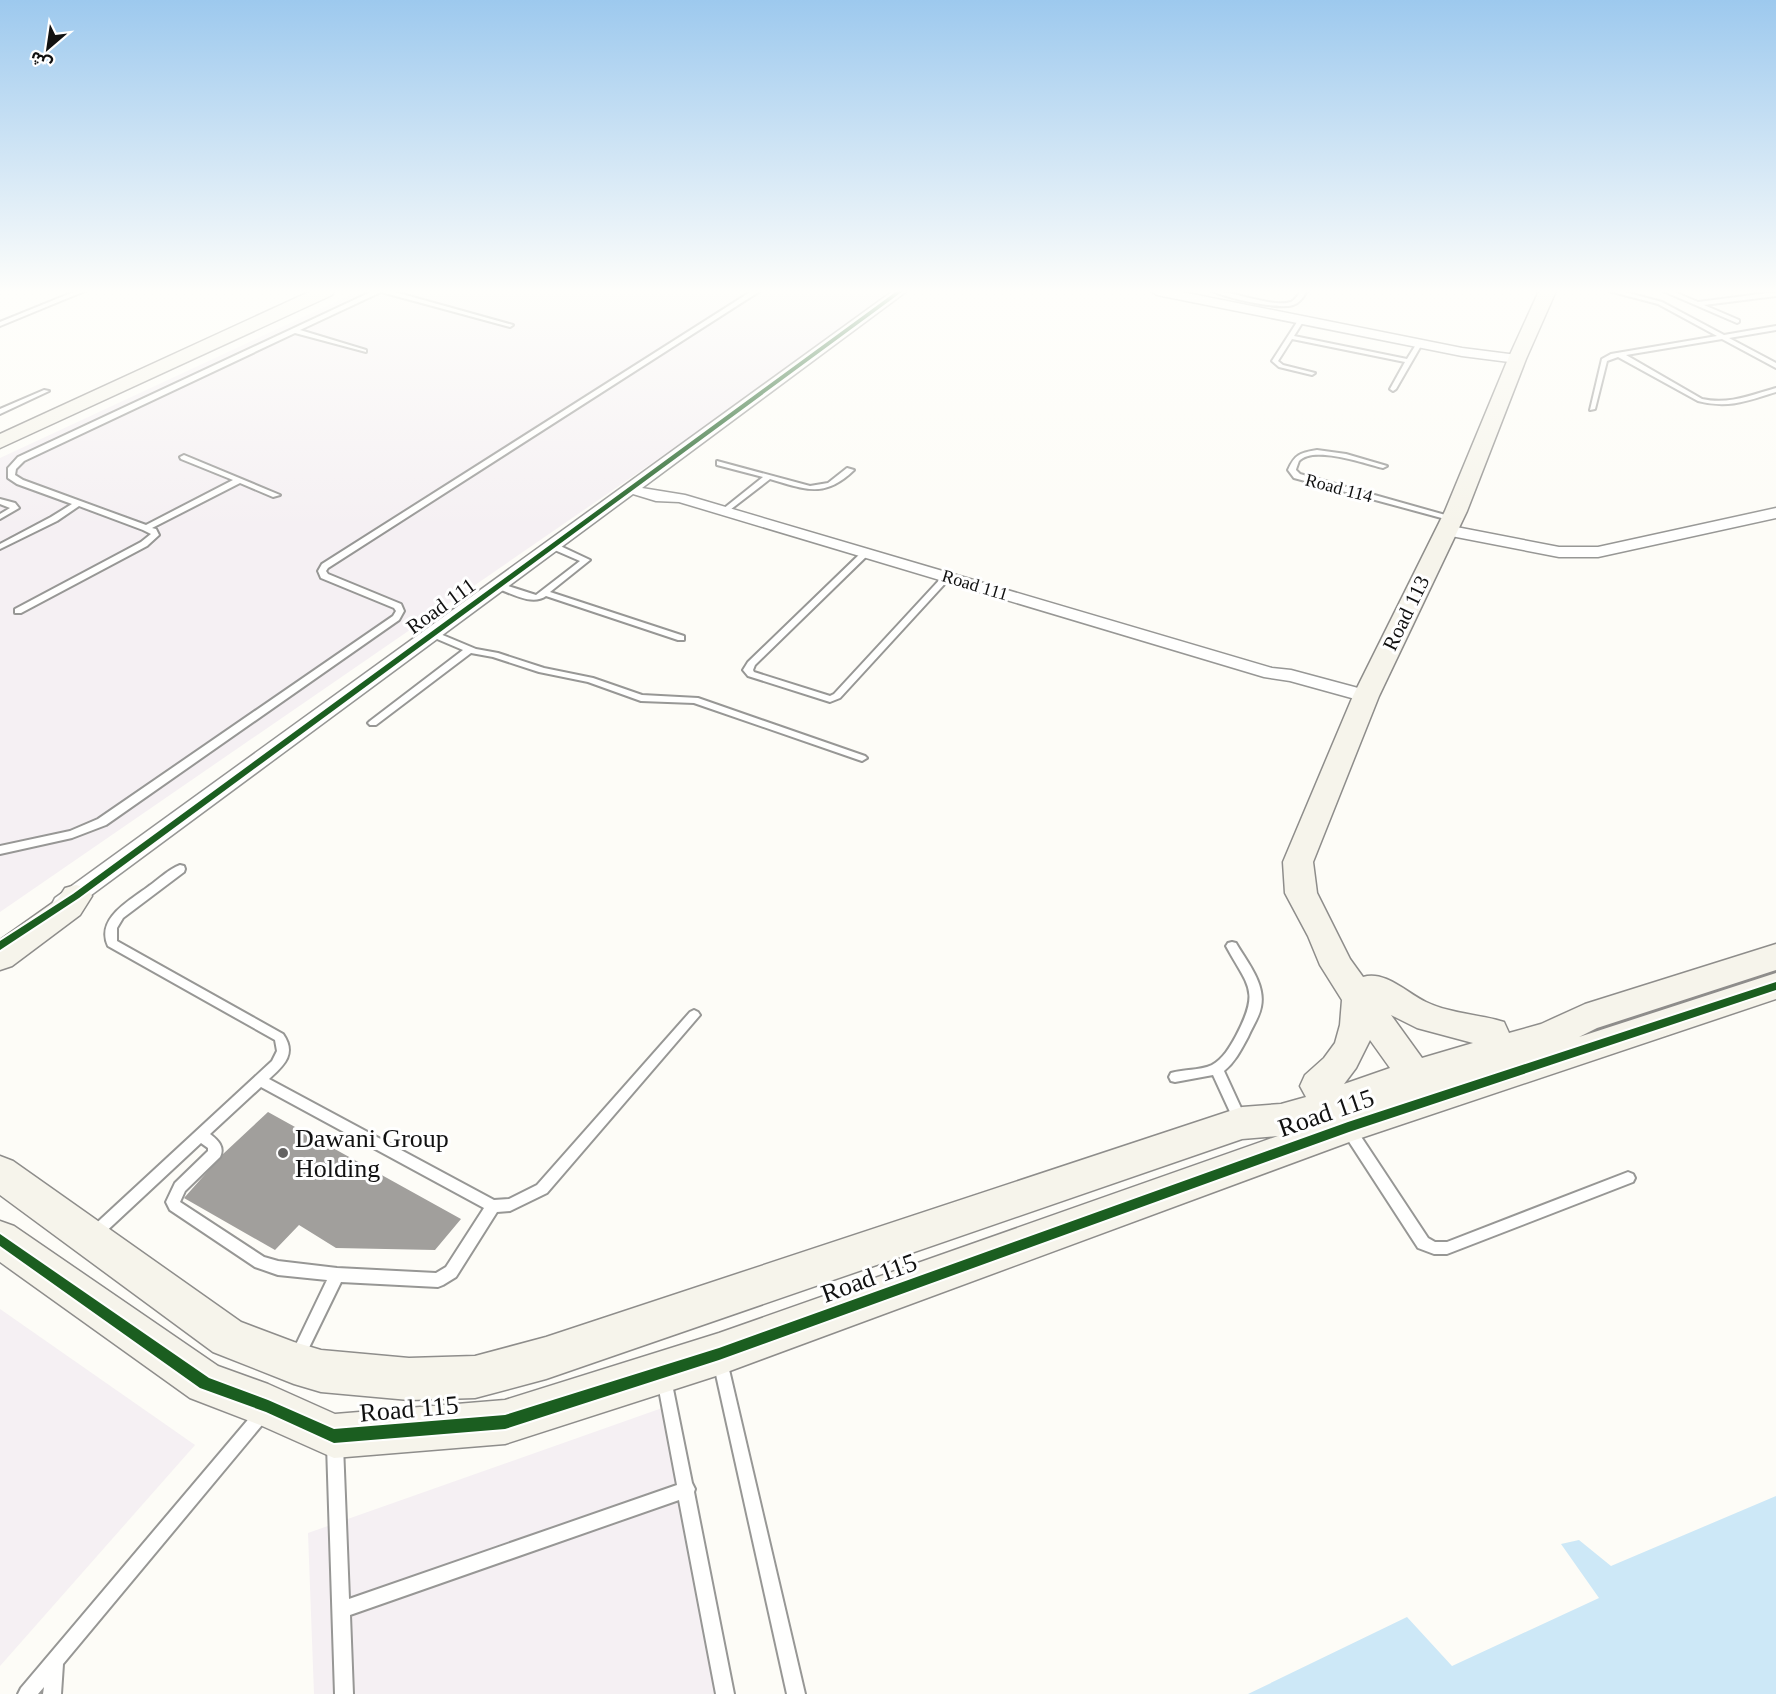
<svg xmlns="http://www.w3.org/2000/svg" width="1776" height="1694" font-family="'Times New Roman','Noto Sans Arabic',serif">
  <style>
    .industrial { fill: #f5f0f3 }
    .water { fill: #cde8f7 }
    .building { fill: #a19f9c }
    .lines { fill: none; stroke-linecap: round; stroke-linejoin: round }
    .lane-casing { stroke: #979795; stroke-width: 4 }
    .street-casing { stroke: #979795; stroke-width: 3 }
    .secondary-casing { stroke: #8e8d8b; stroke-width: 3 }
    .lane { fill: #fffffe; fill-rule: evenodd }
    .street { fill: #fffffe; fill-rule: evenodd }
    .secondary { fill: #f6f4eb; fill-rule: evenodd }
    .cycleway-casing { stroke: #fff; stroke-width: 4 }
    .cycleway { fill: #1b5e20; fill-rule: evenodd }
    .poi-dot { fill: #646362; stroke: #fff; stroke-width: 2 }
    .labels { text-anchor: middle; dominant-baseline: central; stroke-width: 6; stroke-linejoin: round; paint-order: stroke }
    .far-street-label { font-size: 18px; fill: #111; stroke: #fff }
    .street-label { font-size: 21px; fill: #111; stroke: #fff }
    .near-street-label { font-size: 26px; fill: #111; stroke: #fff }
    .near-poi-label { font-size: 26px; fill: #111; stroke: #fff; text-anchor: start }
  </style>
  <rect width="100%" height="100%" fill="#fdfcf7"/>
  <g class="industrial">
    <polygon points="359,291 902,291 0,912 0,458"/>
    <polygon points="0,1309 195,1445 0,1666"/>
    <polygon points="665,1407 733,1694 314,1694 308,1533"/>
  </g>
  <polygon class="water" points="1776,1496 1776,1694 1248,1694 1407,1617 1452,1666 1599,1598 1561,1544 1579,1540 1611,1566"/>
  <polygon class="building" points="268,1112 461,1219 435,1250 336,1248 299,1225 275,1250 184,1198 223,1154"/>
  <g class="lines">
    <g class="lane-casing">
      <g id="lane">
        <polygon points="76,291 85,291 0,326 0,322"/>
        <polygon points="373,291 391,291 513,325 510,327 381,292 300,330 366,350 366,352 295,333 24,461 16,469 15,475 23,480 146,525 233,480 181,459 180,457 184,455 280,495 273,497 240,483 152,528 156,529 159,535 147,546 21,613 15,613 15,609 141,542 151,534 143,530 79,506 57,521 0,549 0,544 51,517 72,504 17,484 8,478 8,468 18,457"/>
        <polygon points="752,291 760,291 328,568 326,571 328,574 401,604 404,611 399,620 106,825 72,838 0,854 0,846 70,831 98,819 393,616 396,611 394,608 321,578 318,571 322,564"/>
        <path d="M 1212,291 C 1233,291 1274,308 1291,302 C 1295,300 1298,295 1301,291 L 1307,291 C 1303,297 1300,303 1293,305 C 1278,310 1227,298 1212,291 Z"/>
        <path d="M 1609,291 L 1621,291 L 1662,302 L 1724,335 L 1776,326 L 1776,330 L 1729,338 L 1776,363 L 1776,368 L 1722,339 L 1626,355 L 1702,399 C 1729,405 1751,395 1776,388 L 1776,392 C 1747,401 1728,409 1698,401 L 1618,357 L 1607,361 L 1595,409 L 1590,410 L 1602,359 L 1611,354 L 1717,336 L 1658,304 Z"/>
        <polygon points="1663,291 1672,291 1698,302 1776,292 1776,296 1704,305 1739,320 1739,322 1737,323"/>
        <polygon points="1299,319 1304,320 1294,336 1407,359 1417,343 1422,344 1396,389 1393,391 1390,389 1405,362 1292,339 1278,361 1283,365 1315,373 1312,375 1279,367 1272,361"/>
        <polygon points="44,390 49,391 0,414 0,409"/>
        <path d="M 1317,450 L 1346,454 L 1387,466 L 1383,468 C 1366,464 1313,445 1299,461 C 1299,461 1296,469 1296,470 L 1300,474 L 1456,518 L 1452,520 L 1449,520 L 1294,478 L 1288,470 C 1295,454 1300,453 1317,450 Z"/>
        <path d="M 717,461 L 810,486 L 828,483 L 847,468 L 854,470 C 824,499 805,489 770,479 L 726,513 L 723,513 L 723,509 L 763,477 L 717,465 Z"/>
        <polygon points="0,499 15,503 19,508 0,519 0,514 10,508 0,504"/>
        <path d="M 550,544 L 556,544 L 590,560 L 550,592 L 684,636 L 684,640 L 678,640 L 546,596 C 532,606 511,593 496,588 L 495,586 L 499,583 L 536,595 L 580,561 L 550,548 Z"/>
        <polygon points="863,551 869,551 870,553 755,665 753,670 754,672 830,696 834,694 944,575 950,575 951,577 840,698 830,702 748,676 743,670 748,662"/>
        <polygon points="433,631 476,649 498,653 544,668 593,678 642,695 698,698 865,756 867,758 862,761 859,760 694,703 641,701 588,682 539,672 493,657 471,653 376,725 370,725 368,723 370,721 463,650 430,636 429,634"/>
        <path d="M 180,865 L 184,866 L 185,869 L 184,872 L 123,918 L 117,928 L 117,941 L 283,1034 C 297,1054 284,1065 269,1079 L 494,1200 L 509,1199 L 537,1185 L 690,1012 L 694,1010 L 698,1012 L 700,1015 L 547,1193 L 510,1211 L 497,1212 L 456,1277 L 443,1285 L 438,1287 L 341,1282 L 303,1360 L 298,1362 L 293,1360 L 291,1355 L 327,1280 L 278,1275 L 255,1267 L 170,1210 L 166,1202 L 175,1183 L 208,1151 L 208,1148 L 201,1143 L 99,1238 L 94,1240 L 89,1238 L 87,1234 L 89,1230 L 272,1061 L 277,1051 L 275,1040 L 108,946 C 95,918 131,900 149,886 C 159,879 169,869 180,865 ZM 261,1087 L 484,1208 L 446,1267 L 436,1273 L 337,1268 L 278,1261 L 264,1257 L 180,1202 L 185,1191 L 220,1157 C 225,1147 218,1140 210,1134 Z"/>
        <path d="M 1232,942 L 1236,943 C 1247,962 1266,984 1261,1007 C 1259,1018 1252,1027 1248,1037 C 1241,1050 1235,1062 1224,1071 L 1247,1121 L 1246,1125 L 1241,1126 L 1236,1125 L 1213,1075 L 1175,1082 L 1171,1081 L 1169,1077 L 1171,1073 C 1184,1069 1199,1071 1212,1065 C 1223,1059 1230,1047 1236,1036 C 1260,990 1249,988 1226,946 L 1228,943 Z"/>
        <polygon points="1349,1124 1354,1126 1428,1238 1435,1242 1447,1242 1628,1172 1633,1174 1635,1178 1633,1182 1447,1254 1434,1254 1418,1248 1344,1134 1343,1130 1344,1126"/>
        <polygon points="720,1354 725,1356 727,1361 805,1694 787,1694 713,1361 715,1356"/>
        <polygon points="664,1372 669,1374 671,1379 692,1483 695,1489 694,1492 734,1694 716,1694 679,1500 350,1615 353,1694 335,1694 327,1445 330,1440 335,1437 340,1440 343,1445 349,1599 677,1485 657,1379 659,1374"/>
        <polygon points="262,1406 267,1409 270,1414 267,1419 63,1664 61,1694 43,1694 44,1687 38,1694 18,1694 21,1688 257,1409"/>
      </g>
    </g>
    <g class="street-casing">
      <g id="street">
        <polygon points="893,291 907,291 642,488 685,495 1272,668 1291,670 1373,692 1375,696 1373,700 1366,702 1290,681 1264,677 679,502 656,501 633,494 71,910 63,912 55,910 52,904 55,898"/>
        <polygon points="1151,291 1177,291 1462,348 1517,355 1523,359 1517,363 1462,356 1157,295"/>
        <polygon points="1776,508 1776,518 1598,557 1559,557 1446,535 1438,530 1446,525 1559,547 1598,547"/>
      </g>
    </g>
    <g class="secondary-casing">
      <g id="secondary">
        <polygon points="311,291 334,291 332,295 0,448 0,434"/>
        <path d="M 1539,291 L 1556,291 L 1526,359 L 1467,511 L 1379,696 L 1313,862 L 1317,893 L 1350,959 L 1363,977 C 1385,970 1407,993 1426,1002 C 1451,1014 1479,1014 1504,1022 L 1509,1033 L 1541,1024 L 1585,1004 L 1776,944 L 1776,970 L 1597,1028 L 1579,1037 L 1776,973 L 1776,999 L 1352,1141 L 719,1375 L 505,1444 L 334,1458 L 260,1425 L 190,1398 L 0,1262 L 0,1221 L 14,1226 L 218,1366 L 268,1384 L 335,1414 L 505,1400 L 719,1333 L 1278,1136 L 1242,1139 L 546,1379 L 475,1398 L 409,1400 L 321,1392 L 294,1384 L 213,1352 L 0,1195 L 0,1156 L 13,1161 L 241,1322 L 294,1342 L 321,1350 L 409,1358 L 475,1356 L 546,1337 L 1242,1107 L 1281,1104 L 1306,1097 L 1300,1086 L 1305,1075 L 1324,1058 L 1335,1043 L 1340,1025 L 1342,1000 L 1320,965 L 1308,936 L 1285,893 L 1283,862 L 1353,696 L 1445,511 L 1508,359 ZM 1391,1015 L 1417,1028 L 1473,1043 L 1422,1058 ZM 1370,1040 L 1390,1068 L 1344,1084 L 1356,1068 Z"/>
        <polygon points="76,885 87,888 92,896 80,915 12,966 0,970 0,940 58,899 65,888"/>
      </g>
    </g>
    <use href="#lane" class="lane"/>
    <use href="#street" class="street"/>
    <use href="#secondary" class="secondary"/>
    <g class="cycleway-casing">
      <g id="cycleway">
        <polygon points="897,291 903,291 79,898 0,950 0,941 73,894"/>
        <polygon points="1776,982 1776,990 1349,1132 719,1360 505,1429 334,1443 266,1412 200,1388 0,1246 0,1234 209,1378 268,1400 334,1429 505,1415 719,1348 1348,1122"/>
      </g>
    </g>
    <use href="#cycleway" class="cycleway"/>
  </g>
  <linearGradient id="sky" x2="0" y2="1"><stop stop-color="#9dc9ee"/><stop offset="0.55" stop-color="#fefefb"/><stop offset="1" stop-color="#fefefb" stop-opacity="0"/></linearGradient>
  <rect width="1776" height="529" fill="url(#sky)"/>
  <circle class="poi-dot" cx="283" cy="1153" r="6"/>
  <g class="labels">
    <g class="far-street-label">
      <text transform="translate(1339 488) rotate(15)">Road 114</text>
      <text transform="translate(975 585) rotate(17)">Road 111</text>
    </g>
    <g class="street-label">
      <text transform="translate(441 606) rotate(-36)">Road 111</text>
      <text transform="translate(1406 613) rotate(-64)">Road 113</text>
    </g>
    <g class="near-street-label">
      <text transform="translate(1326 1113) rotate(-19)">Road 115</text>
      <text transform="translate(869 1278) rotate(-20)">Road 115</text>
      <text transform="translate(409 1409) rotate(-5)">Road 115</text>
    </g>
    <g class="near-poi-label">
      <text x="295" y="1138">Dawani Group<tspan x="295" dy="30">Holding</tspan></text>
    </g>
  </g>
  <g transform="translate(48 48) rotate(209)" stroke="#ffffff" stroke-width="4.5" paint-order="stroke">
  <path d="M0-4.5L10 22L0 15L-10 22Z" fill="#111111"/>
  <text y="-9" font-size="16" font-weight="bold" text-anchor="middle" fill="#111111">ش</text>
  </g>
</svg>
